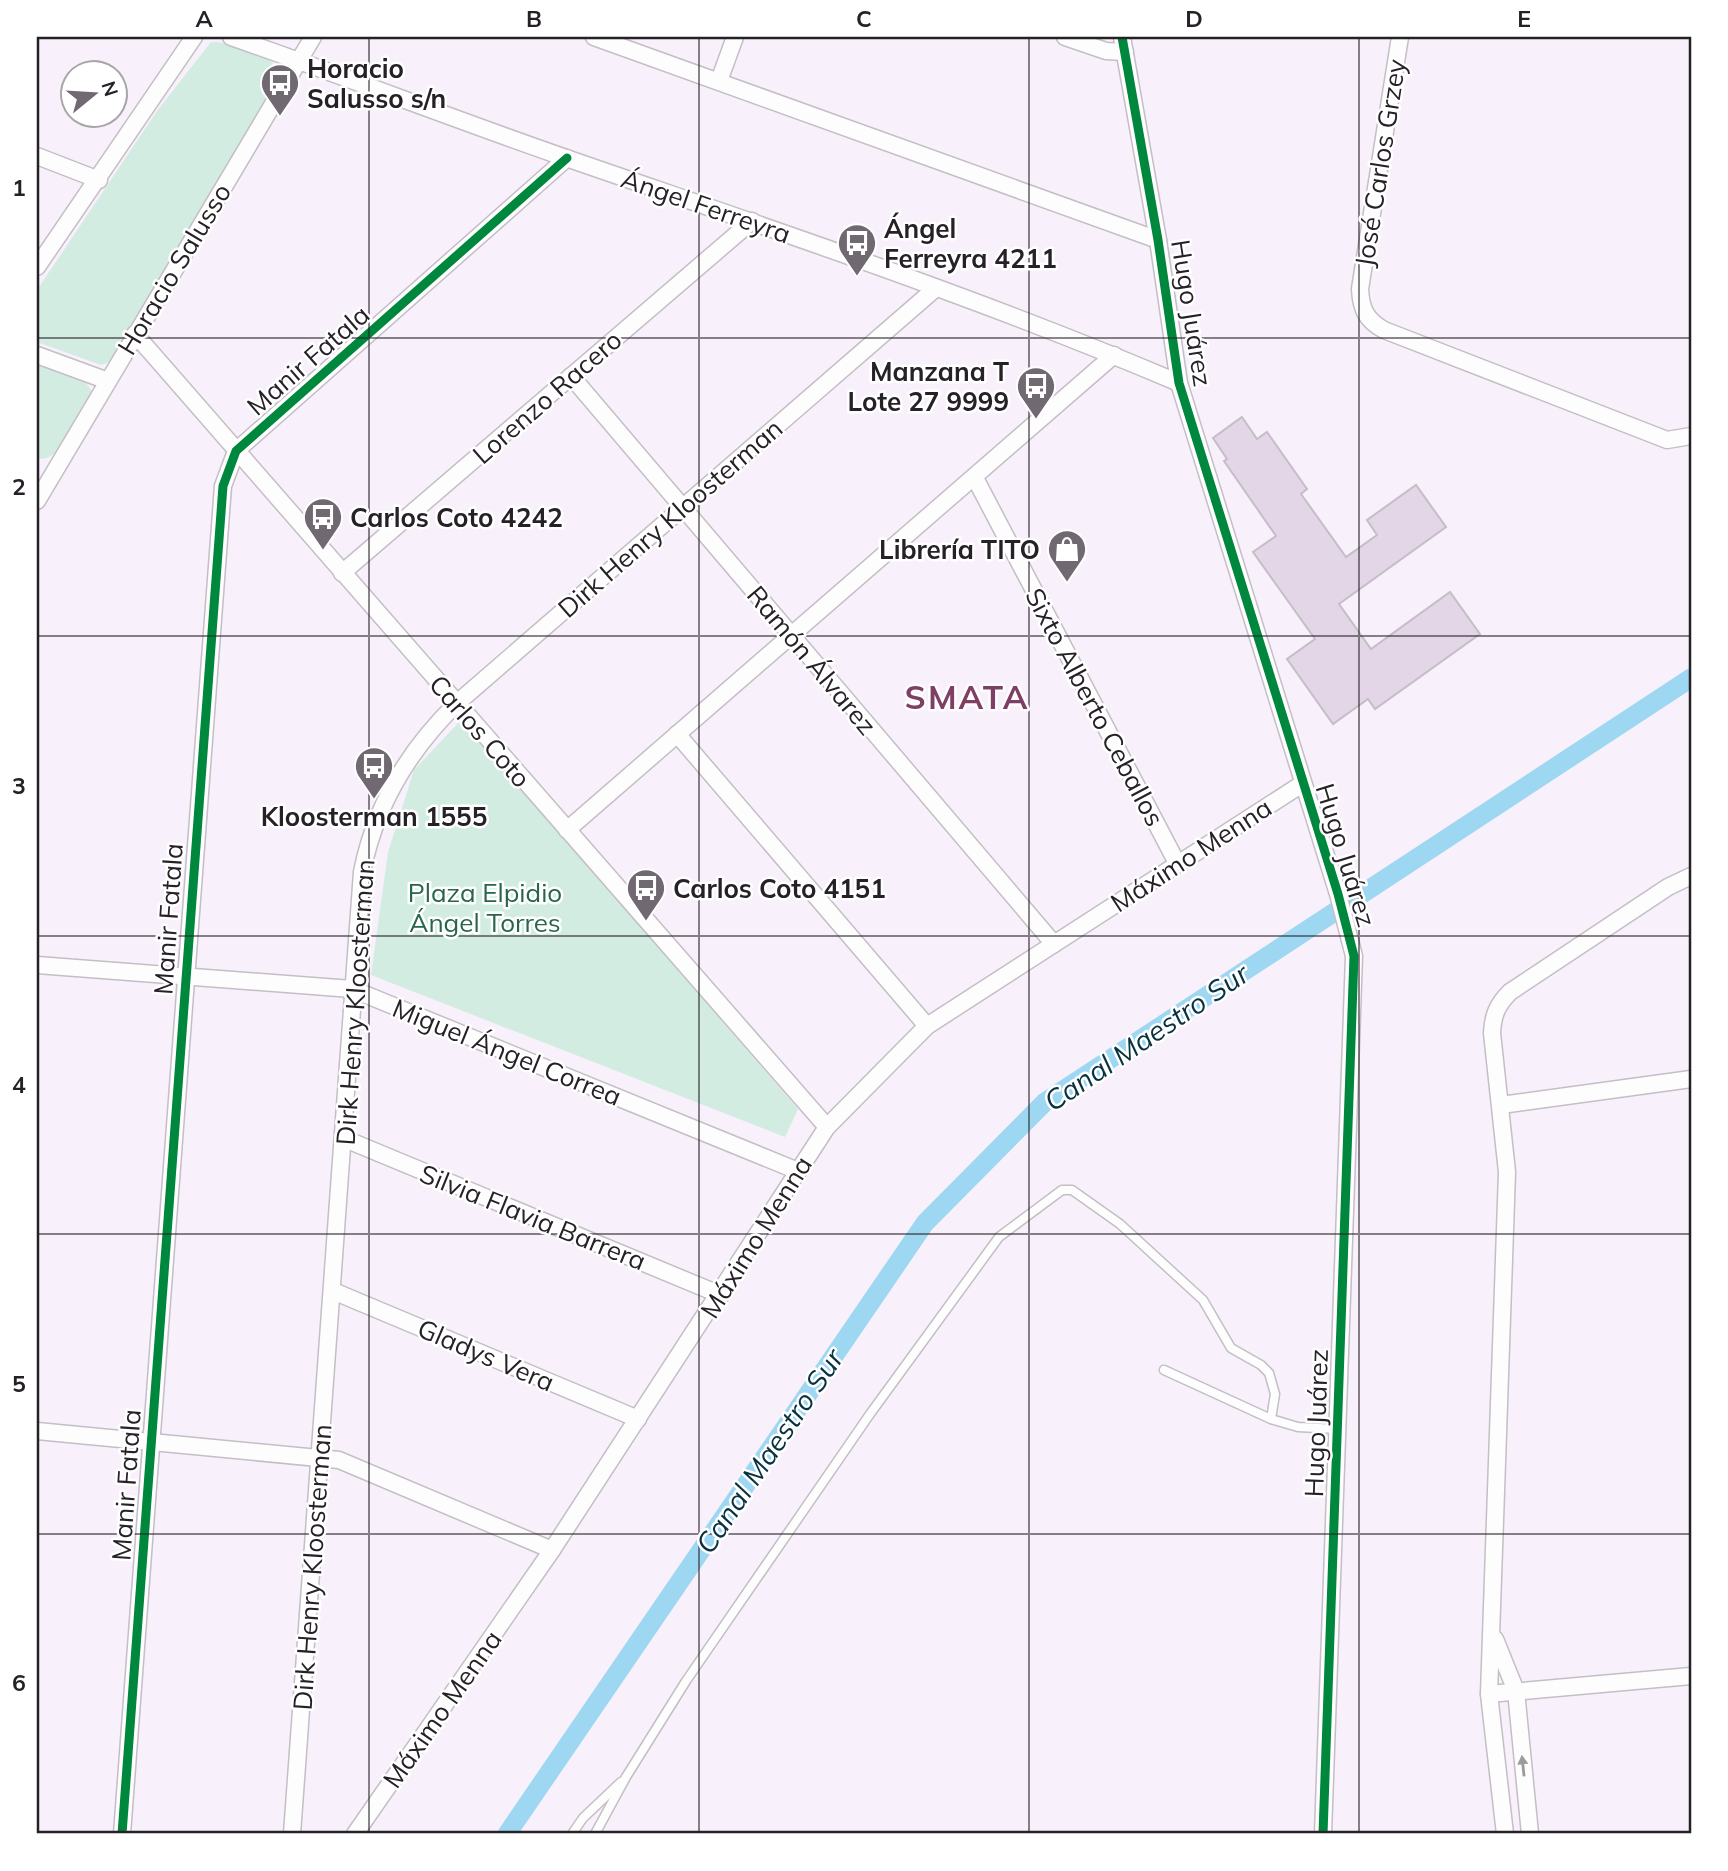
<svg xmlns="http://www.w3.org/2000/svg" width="1728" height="1871" font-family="Mulish,sans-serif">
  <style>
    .green { fill: #d2ece2 }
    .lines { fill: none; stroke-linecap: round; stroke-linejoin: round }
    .canal { stroke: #9ed7f2; stroke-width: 19 }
    .building { fill: #e3d7e7; stroke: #c4bec6; stroke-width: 2 }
    .service-casing { stroke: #c4bec5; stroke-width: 11 }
    .minor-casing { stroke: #c4bec5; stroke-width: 19 }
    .service { stroke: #fefdfe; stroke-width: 8 }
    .minor { stroke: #fefdfe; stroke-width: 16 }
    .cycleway-casing { stroke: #fff; stroke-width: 13 }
    .cycleway { stroke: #00873e; stroke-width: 9 }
    .oneway { fill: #9d9a9d }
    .grid { fill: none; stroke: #262127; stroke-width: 2; stroke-opacity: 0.55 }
    .labels { text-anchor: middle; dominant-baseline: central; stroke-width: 5; stroke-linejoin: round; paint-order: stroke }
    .poi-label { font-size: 26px; font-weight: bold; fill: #262127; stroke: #fff; text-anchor: start }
    .street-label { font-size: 26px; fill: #262127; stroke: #fff }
    .park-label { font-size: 26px; fill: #27654c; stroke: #fff }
    .water-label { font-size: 28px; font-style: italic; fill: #093241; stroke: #fff }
    .district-label { font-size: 33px; font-weight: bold; letter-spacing: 2px; fill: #7f3f64; stroke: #fff }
    .neatline { fill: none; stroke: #262127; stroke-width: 2.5 }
    .grid-label { font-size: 23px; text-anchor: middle; font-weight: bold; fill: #262127 }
  </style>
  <rect width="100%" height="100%" fill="#f8f0fa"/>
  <g class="green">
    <path d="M 211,42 C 222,40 266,56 274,64 C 279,69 278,75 278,80 L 113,361 L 101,365 L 37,342 L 37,290 L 157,111 Z"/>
    <path d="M 37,363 C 57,370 91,374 93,398 C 81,416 60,465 37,458 Z"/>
    <polygon points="462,719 798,1109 785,1137 371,975 388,852 414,770"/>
  </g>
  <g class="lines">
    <polyline class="canal" points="507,1834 925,1223 1045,1102 1691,678"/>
  </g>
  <polygon class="building" points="1242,417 1257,439 1267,432 1307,489 1301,494 1346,557 1377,535 1367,520 1416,485 1446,527 1339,604 1371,649 1450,592 1480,634 1375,709 1368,699 1333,724 1287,659 1315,639 1253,552 1276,536 1224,461 1227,459 1213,438"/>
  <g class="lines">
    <g class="service-casing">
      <g id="service">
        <polyline points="1164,1370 1271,1419 1298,1427 1337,1429"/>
        <polyline points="572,1834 583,1818 621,1782"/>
        <polyline points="595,1834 626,1777 686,1681 870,1414 999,1237 1062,1190 1072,1190 1120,1224 1203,1300 1231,1348 1261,1365 1269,1373 1275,1394 1271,1419"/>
      </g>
    </g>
    <g class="minor-casing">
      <g id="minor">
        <path d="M 231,37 C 344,76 456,120 569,159 C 774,230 980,298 1179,383"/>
        <polyline points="594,37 1158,240"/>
        <polyline points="1065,37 1106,51 1125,52"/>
        <polyline points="1122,37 1158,240 1179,383 1338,894 1354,956 1323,1834"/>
        <path d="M 1400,37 L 1360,289 C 1361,309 1366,320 1384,330 L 1667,440 L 1691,436"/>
        <polyline points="719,81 735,37"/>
        <polyline points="37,156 99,180"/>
        <polyline points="37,267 194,37"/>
        <polyline points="135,334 827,1127"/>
        <polyline points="37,355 108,381"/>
        <polyline points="571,376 1054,944"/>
        <polyline points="975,478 1177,863"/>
        <polyline points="37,501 313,37"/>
        <polyline points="342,573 752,221"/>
        <polyline points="677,734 927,1026"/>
        <polyline points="567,830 1114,355"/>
        <polyline points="37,965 352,989 798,1171"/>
        <polyline points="1501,1105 1691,1079"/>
        <polyline points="345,1139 721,1295"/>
        <polyline points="333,1291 638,1419"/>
        <polyline points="37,1431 339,1460 552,1550"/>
        <polyline points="1495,1639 1516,1691 1530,1834"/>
        <polyline points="1489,1694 1691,1676"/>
        <polyline points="122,1834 223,486 236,451 567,158"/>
        <path d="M 292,1834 L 362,872 C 375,806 408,751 456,704 L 936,288"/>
        <polyline points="355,1834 552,1550 827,1127 927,1026 1302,784"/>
        <path d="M 1505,1834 L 1489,1694 L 1507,1172 L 1492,1033 C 1493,1015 1497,1005 1510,992 L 1668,887 L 1691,876"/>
      </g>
    </g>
    <use href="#service" class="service"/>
    <use href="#minor" class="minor"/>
    <g class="cycleway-casing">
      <g id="cycleway">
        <polyline points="1122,37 1158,240 1179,383 1338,894 1354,956 1323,1834"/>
        <polyline points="122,1834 223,486 236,451 567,158"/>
      </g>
    </g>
    <use href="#cycleway" class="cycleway"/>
  </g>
  <defs><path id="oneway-solid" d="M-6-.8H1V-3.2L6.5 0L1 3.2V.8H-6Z" transform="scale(1.75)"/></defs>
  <use class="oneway" href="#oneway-solid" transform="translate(1523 1766) rotate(-96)"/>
  <path class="grid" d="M 369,37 L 369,1834M 699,37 L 699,1834M 1029,37 L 1029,1834M 1359,37 L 1359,1834M 37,338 L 1691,338M 37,636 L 1691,636M 37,936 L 1691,936M 37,1234 L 1691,1234M 37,1534 L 1691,1534"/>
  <defs>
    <g id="bus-pin" transform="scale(2.0125)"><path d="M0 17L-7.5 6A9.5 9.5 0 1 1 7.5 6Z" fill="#706971" stroke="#fff"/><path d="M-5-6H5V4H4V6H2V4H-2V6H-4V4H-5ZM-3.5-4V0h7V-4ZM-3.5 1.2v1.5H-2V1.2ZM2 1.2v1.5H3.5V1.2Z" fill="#fff"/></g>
    <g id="shop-pin" transform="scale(2.0125)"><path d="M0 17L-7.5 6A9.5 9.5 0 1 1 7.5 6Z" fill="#706971" stroke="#fff"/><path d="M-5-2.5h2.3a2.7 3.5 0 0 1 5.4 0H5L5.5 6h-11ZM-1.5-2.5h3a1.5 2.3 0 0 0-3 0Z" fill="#fff"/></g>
  </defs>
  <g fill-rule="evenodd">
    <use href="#bus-pin" x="280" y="83"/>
    <use href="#bus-pin" x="857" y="243"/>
    <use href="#bus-pin" x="1036" y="386"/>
    <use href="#bus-pin" x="323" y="517"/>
    <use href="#shop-pin" x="1067" y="549"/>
    <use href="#bus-pin" x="374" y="766"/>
    <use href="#bus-pin" x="646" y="888"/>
  </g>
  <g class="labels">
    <g class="poi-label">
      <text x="307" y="68">Horacio<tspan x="307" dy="30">Salusso s/n</tspan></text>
      <text x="884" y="228">Ángel<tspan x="884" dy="30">Ferreyra 4211</tspan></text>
      <text x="1009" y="371" text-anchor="end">Manzana T<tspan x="1009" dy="30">Lote 27 9999</tspan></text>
      <text x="350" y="517">Carlos Coto 4242</text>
      <text x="1040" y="549" text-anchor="end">Librería TITO</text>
      <text x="374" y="816" text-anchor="middle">Kloosterman 1555</text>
      <text x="673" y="888">Carlos Coto 4151</text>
    </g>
    <g class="street-label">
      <text transform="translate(1380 163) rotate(-81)">José Carlos Grzey</text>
      <text transform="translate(706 206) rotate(19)">Ángel Ferreyra</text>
      <text transform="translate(174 269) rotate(-59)">Horacio Salusso</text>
      <text transform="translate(1192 313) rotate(81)">Hugo Juárez</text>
      <text transform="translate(308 360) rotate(-41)">Manir Fatala</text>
      <text transform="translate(547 397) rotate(-41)">Lorenzo Racero</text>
      <text transform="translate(670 518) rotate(-41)">Dirk Henry Kloosterman</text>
      <text transform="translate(812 660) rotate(50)">Ramón Álvarez</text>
      <text transform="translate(1095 707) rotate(62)">Sixto Alberto Ceballos</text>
      <text transform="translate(480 731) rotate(49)">Carlos Coto</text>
      <text transform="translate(1191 855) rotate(-33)">Máximo Menna</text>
      <text transform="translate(1346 855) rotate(73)">Hugo Juárez</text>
      <text transform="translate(168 919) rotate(-86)">Manir Fatala</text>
      <text transform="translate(355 1002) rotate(-86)">Dirk Henry Kloosterman</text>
      <text transform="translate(507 1052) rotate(22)">Miguel Ángel Correa</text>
      <text transform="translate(533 1217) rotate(22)">Silvia Flavia Barrera</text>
      <text transform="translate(756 1237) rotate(-58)">Máximo Menna</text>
      <text transform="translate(486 1355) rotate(23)">Gladys Vera</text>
      <text transform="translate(1316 1423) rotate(-88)">Hugo Juárez</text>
      <text transform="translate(126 1485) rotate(-86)">Manir Fatala</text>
      <text transform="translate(312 1567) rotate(-86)">Dirk Henry Kloosterman</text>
      <text transform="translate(442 1709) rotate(-55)">Máximo Menna</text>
    </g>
    <g class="park-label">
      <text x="485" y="892">Plaza Elpidio<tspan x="485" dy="30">Ángel Torres</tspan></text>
    </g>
    <g class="water-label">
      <text transform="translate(1146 1037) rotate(-34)">Canal Maestro Sur</text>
      <text transform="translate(769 1451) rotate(-56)">Canal Maestro Sur</text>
    </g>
    <g class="district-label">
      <text x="967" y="696">SMATA</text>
    </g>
  </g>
  <rect width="1728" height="1871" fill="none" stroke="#ffffff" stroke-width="77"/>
  <g transform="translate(94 94) rotate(72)"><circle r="33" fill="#ffffff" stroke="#a8a6a9" stroke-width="2"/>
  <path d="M0-5L12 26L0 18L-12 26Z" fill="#706971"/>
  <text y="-10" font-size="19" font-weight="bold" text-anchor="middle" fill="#262127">N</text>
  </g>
  <rect x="38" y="38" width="1652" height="1794" class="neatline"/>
  <g class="grid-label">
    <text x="204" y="27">A</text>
    <text x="534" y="27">B</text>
    <text x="864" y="27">C</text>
    <text x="1194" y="27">D</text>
    <text x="1524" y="27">E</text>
    <text x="19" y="196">1</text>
    <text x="19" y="495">2</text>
    <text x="19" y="794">3</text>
    <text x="19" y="1093">4</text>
    <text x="19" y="1392">5</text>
    <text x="19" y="1691">6</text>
  </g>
</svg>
